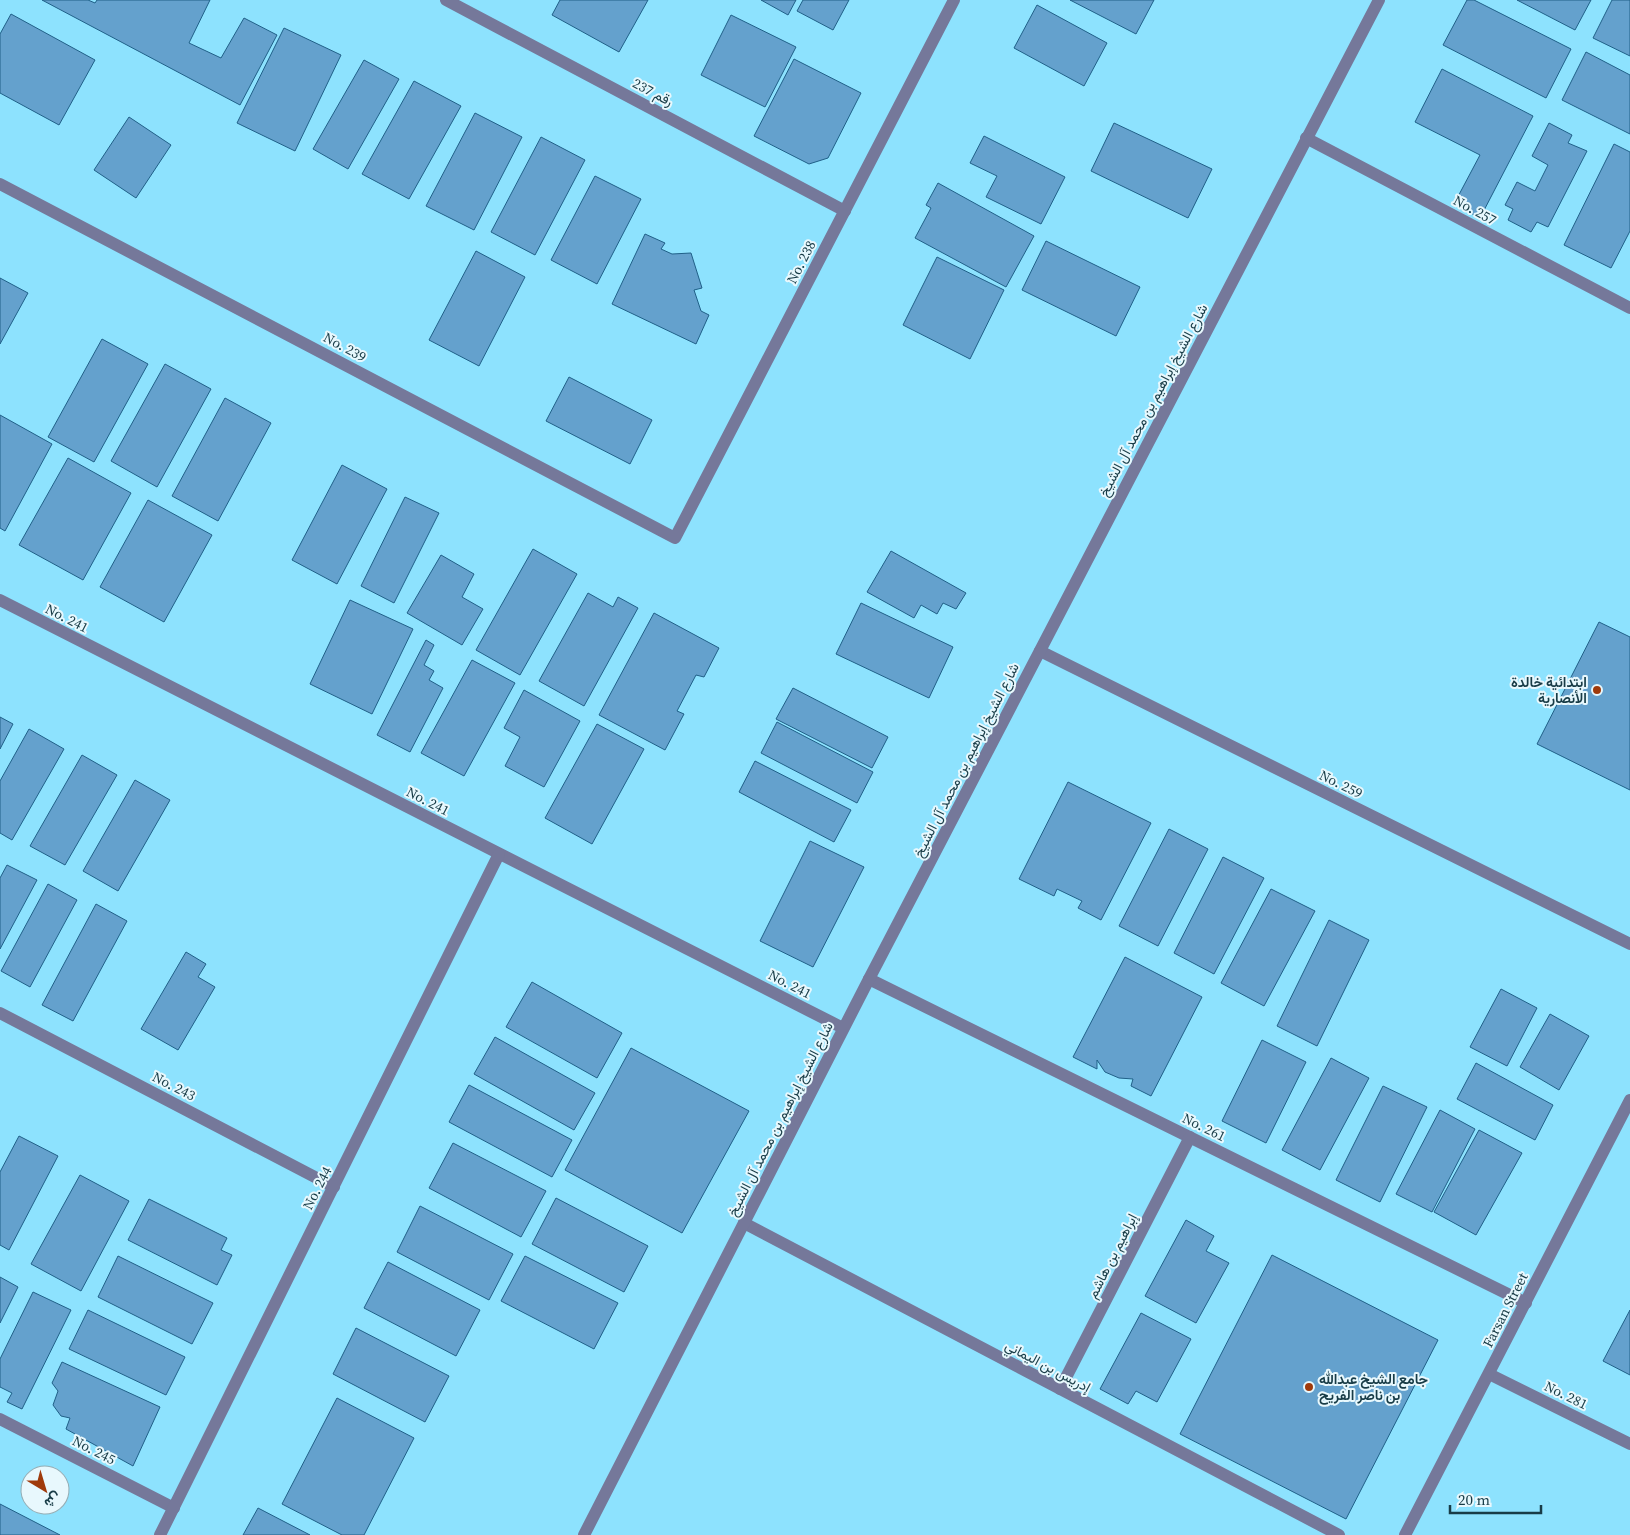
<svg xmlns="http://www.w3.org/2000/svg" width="1630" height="1535" font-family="'Source Serif 4',Vazirmatn,serif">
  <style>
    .building { fill: #64a1cd; stroke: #206088 }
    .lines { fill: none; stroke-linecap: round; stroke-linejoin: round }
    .minor { stroke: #75789a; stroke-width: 12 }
    .poi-dot { fill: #9f3a0b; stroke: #e8f8fd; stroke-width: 2 }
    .labels { text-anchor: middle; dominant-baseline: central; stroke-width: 4; stroke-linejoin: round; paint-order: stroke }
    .street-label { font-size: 14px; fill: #183c47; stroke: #e8f8fd }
    .poi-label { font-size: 14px; font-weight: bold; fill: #183c47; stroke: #e8f8fd; text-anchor: end }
  </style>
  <rect width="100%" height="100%" fill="#8de2fe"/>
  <g class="building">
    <polygon points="42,0 88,0 95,3 97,0 210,0 189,43 221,58 244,18 277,35 240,105"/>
    <polygon points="560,0 648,0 619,52 552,15"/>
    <polygon points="761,0 796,0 788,15"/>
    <polygon points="803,0 849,0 833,30 797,11"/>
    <polygon points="1070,0 1154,0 1136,34"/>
    <polygon points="1467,0 1474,0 1571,49 1546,98 1443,45"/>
    <polygon points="1517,0 1591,0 1575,30"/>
    <polygon points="1612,0 1630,0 1630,56 1593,38"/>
    <polygon points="1037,5 1107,43 1084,86 1014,48"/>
    <polygon points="11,14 95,60 59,125 0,93 0,34"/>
    <polygon points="731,15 796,47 765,107 701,75"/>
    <polygon points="284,28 341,55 295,151 237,123"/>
    <polygon points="1586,52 1630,75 1630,134 1562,100"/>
    <polygon points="794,59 861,93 828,158 809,164 754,136"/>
    <polygon points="364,60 399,79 348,169 313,149"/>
    <polygon points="1442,69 1533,116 1480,218 1454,204 1480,155 1415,122"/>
    <polygon points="414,81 461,106 409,199 362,174"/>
    <polygon points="475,113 522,137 474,230 426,206"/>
    <polygon points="129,117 171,145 136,198 94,170"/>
    <polygon points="1114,123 1212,169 1188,218 1091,171"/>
    <polygon points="1549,123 1572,135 1568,143 1587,151 1548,227 1537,222 1531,232 1508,220 1513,209 1505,205 1517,182 1535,191 1548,165 1532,156"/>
    <polygon points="984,136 1065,177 1041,224 986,197 997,176 970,163"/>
    <polygon points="541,137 585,160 535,255 491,232"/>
    <polygon points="1614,144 1630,152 1630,231 1611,268 1564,245"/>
    <polygon points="595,176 641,199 597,284 551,260"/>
    <polygon points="938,183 1034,236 1006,287 915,238 931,208 926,205"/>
    <polygon points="645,234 665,243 661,249 672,254 691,253 702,288 694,290 701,311 709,315 696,344 612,304"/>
    <polygon points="1046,241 1140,287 1116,336 1022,290"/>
    <polygon points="476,251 525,277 479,366 429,340"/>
    <polygon points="937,257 1004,290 970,359 903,325"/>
    <polygon points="0,278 28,293 0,344"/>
    <polygon points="102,339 148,364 94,462 48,437"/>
    <polygon points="165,364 211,389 157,487 111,461"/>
    <polygon points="569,377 652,420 630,464 546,421"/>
    <polygon points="225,398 271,423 218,521 172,496"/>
    <polygon points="0,415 52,444 5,531 0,528"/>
    <polygon points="68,458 131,493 83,580 19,545"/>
    <polygon points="342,465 387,489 337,584 292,560"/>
    <polygon points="405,497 439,513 394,603 361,586"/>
    <polygon points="148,500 212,535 164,622 100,587"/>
    <polygon points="533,549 577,574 520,675 476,650"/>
    <polygon points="891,551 966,593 956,609 943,603 937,614 921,605 914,618 867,592"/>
    <polygon points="441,555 474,574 462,597 483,609 462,645 407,613"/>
    <polygon points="588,593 613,607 618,597 638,608 584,706 539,681"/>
    <polygon points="350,600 413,629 372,714 310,684"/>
    <polygon points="861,603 953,647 929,698 836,654"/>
    <polygon points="654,613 719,648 704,677 696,675 677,711 684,714 665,750 599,715"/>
    <polygon points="1599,622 1630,637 1630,790 1537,744"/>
    <polygon points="426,640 434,645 424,665 434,671 429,680 443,688 410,752 377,735"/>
    <polygon points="472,660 515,683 464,776 421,753"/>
    <polygon points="793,688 888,737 872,768 776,719"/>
    <polygon points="524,690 580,721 544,787 505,766 520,737 504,728"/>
    <polygon points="0,717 13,724 0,749"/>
    <polygon points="777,722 873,772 857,803 761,753"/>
    <polygon points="597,724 644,749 592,844 545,818"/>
    <polygon points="29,729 64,749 12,840 0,833 0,781"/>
    <polygon points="82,755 117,775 65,865 30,846"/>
    <polygon points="755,761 851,810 834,842 739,792"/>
    <polygon points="135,780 170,800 118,891 83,871"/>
    <polygon points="1068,782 1151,823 1101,920 1078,908 1082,901 1057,889 1054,896 1019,879"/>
    <polygon points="1169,829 1208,849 1158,946 1119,926"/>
    <polygon points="810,841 864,867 813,967 760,941"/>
    <polygon points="1223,857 1264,878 1214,974 1174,953"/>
    <polygon points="7,865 37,880 0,949 0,878"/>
    <polygon points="48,884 77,900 30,987 1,971"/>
    <polygon points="1271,889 1315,911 1264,1006 1221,983"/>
    <polygon points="96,904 127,921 73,1021 42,1005"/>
    <polygon points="1329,920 1369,940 1317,1046 1277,1026"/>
    <polygon points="186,952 206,964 198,977 215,987 178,1050 141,1029"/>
    <polygon points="1125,957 1202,997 1151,1096 1131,1086 1133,1079 1119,1078 1105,1072 1097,1060 1097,1069 1073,1057"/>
    <polygon points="532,982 622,1033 597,1078 506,1027"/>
    <polygon points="1501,989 1537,1008 1507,1066 1470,1047"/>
    <polygon points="1550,1014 1589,1036 1559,1090 1520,1067"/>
    <polygon points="495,1037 595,1093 574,1130 474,1074"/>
    <polygon points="1262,1040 1306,1062 1266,1143 1222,1121"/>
    <polygon points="631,1048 749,1111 682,1233 565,1170"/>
    <polygon points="1331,1058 1369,1078 1320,1170 1282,1150"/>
    <polygon points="1476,1063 1553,1105 1535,1140 1457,1099"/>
    <polygon points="469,1085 572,1140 552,1177 449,1122"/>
    <polygon points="1383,1086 1427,1107 1380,1202 1336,1180"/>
    <polygon points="1440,1110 1475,1129 1432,1212 1396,1194"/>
    <polygon points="1479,1130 1522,1153 1476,1235 1434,1212"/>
    <polygon points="19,1136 58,1156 9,1250 0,1245 0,1172"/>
    <polygon points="453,1143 546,1191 521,1237 429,1188"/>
    <polygon points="80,1175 129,1201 81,1291 31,1264"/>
    <polygon points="556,1198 648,1246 624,1292 532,1244"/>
    <polygon points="149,1199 227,1238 221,1250 232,1255 217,1285 128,1240"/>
    <polygon points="420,1206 513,1254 489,1300 397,1252"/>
    <polygon points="1186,1220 1214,1236 1206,1251 1229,1263 1196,1323 1145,1296"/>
    <polygon points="1272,1255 1438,1340 1346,1519 1180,1434"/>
    <polygon points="118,1256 213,1303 192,1344 98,1297"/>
    <polygon points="525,1256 618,1303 594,1349 501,1301"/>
    <polygon points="388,1262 480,1310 456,1356 364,1308"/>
    <polygon points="0,1277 18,1287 0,1323"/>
    <polygon points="33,1292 71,1310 22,1409 7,1402 12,1393 0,1387 0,1359"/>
    <polygon points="88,1310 185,1357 166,1395 69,1349"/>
    <polygon points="1630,1310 1630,1375 1603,1361"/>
    <polygon points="1141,1313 1191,1339 1157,1402 1136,1391 1128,1404 1100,1389"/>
    <polygon points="356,1328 449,1376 425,1422 333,1374"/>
    <polygon points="62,1362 160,1407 133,1466 66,1429 70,1418 61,1416 53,1405 58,1391 52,1383"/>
    <polygon points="337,1398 414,1438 364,1535 342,1535 282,1504"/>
    <polygon points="0,1504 60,1535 0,1535"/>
    <polygon points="258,1508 310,1535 243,1535"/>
  </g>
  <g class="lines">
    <g class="minor">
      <polyline points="446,0 845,211"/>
      <polyline points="1306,138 1630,308"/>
      <polyline points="0,184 675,538 954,0"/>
      <polyline points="0,600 843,1028"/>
      <polyline points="1040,651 1630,944"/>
      <polyline points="869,979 1526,1303"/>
      <polyline points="0,1013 334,1187"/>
      <polyline points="744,1223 1339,1535"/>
      <polyline points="1489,1374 1630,1444"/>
      <polyline points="1060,1389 1190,1137"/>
      <polyline points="0,1419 174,1508"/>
      <polyline points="160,1535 499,854"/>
      <polyline points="584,1535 869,979 1379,0"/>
      <polyline points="1405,1535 1630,1100"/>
    </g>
  </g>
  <g class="poi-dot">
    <circle cx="1597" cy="690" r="5"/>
    <circle cx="1309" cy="1387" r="5"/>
  </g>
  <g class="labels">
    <g class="street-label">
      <text transform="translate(653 92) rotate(28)">رقم 237</text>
      <text transform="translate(1475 210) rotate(28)">No. 257</text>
      <text transform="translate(801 262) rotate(-63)">No. 238</text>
      <text transform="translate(345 347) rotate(28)">No. 239</text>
      <text transform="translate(1153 400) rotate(-62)">شارع الشيخ إبراهيم بن محمد آل الشيخ</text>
      <text transform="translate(67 618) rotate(27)">No. 241</text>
      <text transform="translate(966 760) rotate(-63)">شارع الشيخ إبراهيم بن محمد آل الشيخ</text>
      <text transform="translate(1341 784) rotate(26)">No. 259</text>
      <text transform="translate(428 801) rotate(27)">No. 241</text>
      <text transform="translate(790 984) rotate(27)">No. 241</text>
      <text transform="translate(174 1086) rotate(27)">No. 243</text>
      <text transform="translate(780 1119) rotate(-63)">شارع الشيخ إبراهيم بن محمد آل الشيخ</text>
      <text transform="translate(1204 1127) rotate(26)">No. 261</text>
      <text transform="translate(317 1188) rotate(-63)">No. 244</text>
      <text transform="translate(1112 1256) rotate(-63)">إبراهيم بن هاشم</text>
      <text transform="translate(1505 1310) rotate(-63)">Farsan Street</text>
      <text transform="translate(1048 1366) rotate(28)">إدريس بن اليماني</text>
      <text transform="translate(1566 1395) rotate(26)">No. 281</text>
      <text transform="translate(94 1450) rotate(27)">No. 245</text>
    </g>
    <g class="poi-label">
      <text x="1587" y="682">ابتدائية خالدة<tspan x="1587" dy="16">الأنصارية</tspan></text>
      <text x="1319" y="1379" text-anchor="start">جامع الشيخ عبدالله<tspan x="1319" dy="16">بن ناصر الفريح</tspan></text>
    </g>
  </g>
  <g transform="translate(45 1490) rotate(142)"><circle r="24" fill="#e8f8fd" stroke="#95adb4"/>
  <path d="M0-4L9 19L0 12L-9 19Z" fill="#9f3a0b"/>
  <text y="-8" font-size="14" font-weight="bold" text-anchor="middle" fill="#183c47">ش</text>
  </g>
  <path d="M1450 1505v8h91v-8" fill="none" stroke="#183c47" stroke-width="2.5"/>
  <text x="1458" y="1505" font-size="15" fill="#183c47" stroke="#e8f8fd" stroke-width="4" paint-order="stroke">20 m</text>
</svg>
